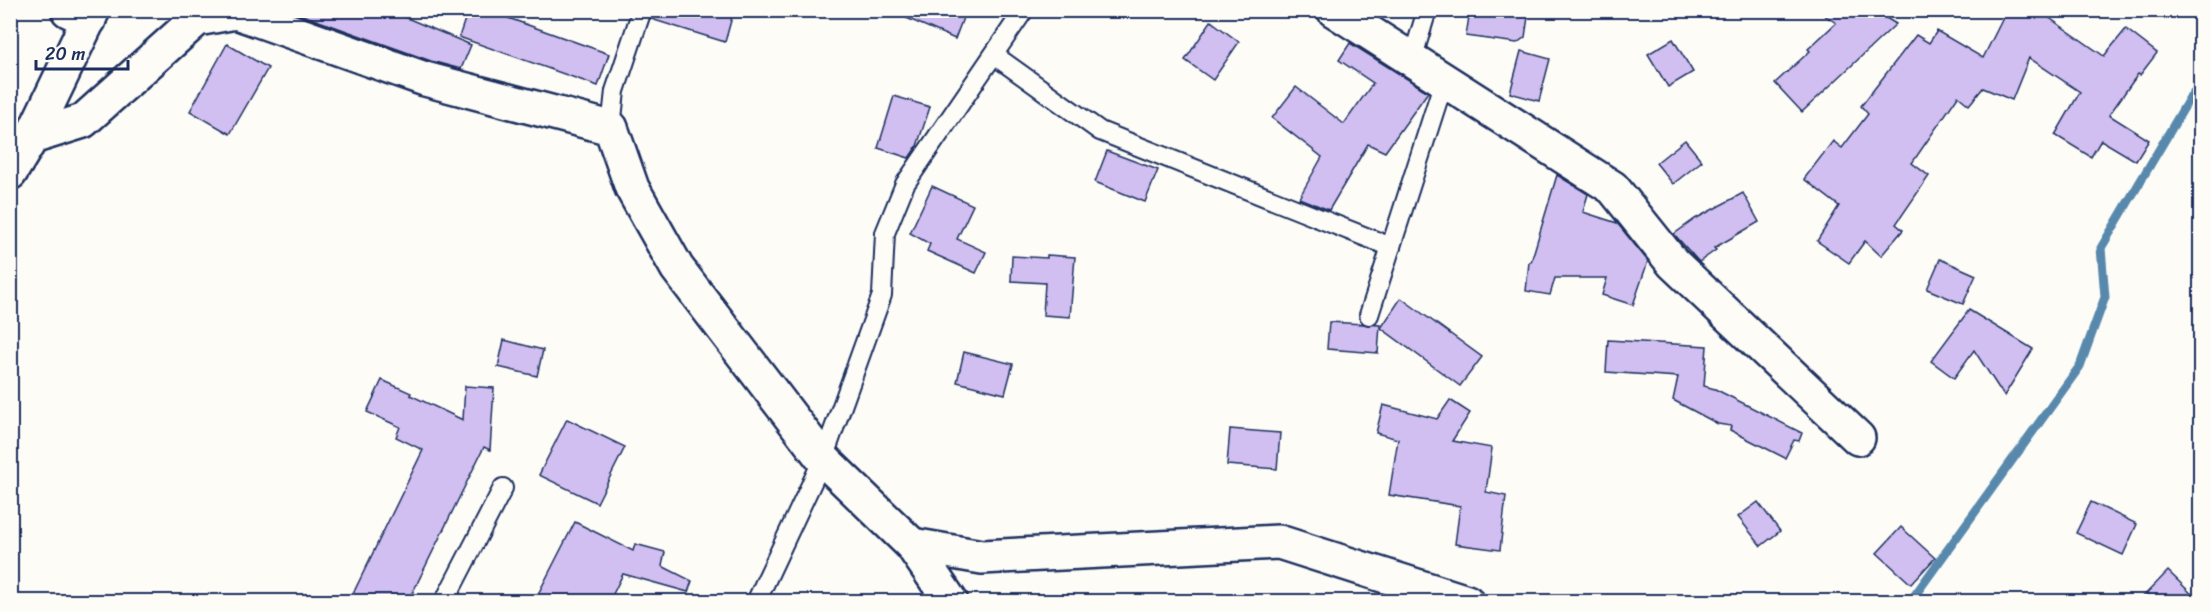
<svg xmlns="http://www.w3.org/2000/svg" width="2211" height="612" font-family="Sriracha,sans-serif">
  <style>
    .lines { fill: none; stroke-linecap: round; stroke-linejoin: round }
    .stream { stroke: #5889ad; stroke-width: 9 }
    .building { fill: #d0bff0; stroke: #1b2f5e; stroke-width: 1.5 }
    .lane-casing { stroke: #1b2f5e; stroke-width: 22 }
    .street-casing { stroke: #1b2f5e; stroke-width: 38 }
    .secondary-casing { stroke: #1b2f5e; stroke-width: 38 }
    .lane { stroke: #fdfcf7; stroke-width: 18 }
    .street { stroke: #fdfcf7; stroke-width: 33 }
    .secondary { stroke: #fdfcf7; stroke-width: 33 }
  </style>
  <rect width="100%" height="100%" fill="#fdfcf7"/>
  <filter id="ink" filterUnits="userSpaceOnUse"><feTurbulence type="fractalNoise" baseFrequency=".0167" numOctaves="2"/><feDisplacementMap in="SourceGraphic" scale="12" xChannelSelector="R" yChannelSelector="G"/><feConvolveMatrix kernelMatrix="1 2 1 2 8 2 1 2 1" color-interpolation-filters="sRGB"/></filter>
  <g filter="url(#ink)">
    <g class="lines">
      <polyline class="stream" points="1910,602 2080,366 2105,297 2101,248 2189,99 2200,86"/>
    </g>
    <g class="building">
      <polygon points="288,10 388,10 471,45 461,69 431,61"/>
      <polygon points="468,10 486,10 609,54 598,86 459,37"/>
      <polygon points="653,10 734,10 725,42 651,19"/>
      <polygon points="888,10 966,10 955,39"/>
      <polygon points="1470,10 1529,10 1525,37 1517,43 1466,36"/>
      <polygon points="1817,10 1873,10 1896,24 1802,112 1775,83 1810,51 1808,49 1836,23"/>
      <polygon points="2007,10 2038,10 2104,56 2126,29 2157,53 2140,75 2138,74 2109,115 2149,140 2136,161 2101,140 2091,157 2055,135 2080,92 2029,58 2012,100 1983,88 1969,105 1958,96 1912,163 1929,176 1896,224 1903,230 1881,256 1865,241 1849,263 1817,241 1839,206 1804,179 1833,141 1842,148 1868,114 1861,106 1916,35 1929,43 1937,31 1983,58"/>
      <polygon points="1211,21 1239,42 1213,80 1185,60"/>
      <polygon points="1673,39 1693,72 1668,87 1648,54"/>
      <polygon points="1350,43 1428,92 1385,152 1368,144 1329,210 1299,198 1322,157 1272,118 1296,87 1344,124 1373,83 1339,60"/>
      <polygon points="227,44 268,68 230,134 190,111"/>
      <polygon points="1521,51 1550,59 1539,101 1510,93"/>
      <polygon points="894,96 930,107 917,146 909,158 878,148"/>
      <polygon points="1685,140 1702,161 1673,184 1656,163"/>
      <polygon points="1107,151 1158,170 1145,202 1095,182"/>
      <polygon points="1557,175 1588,194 1583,212 1617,223 1648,261 1633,305 1602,295 1607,278 1555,278 1550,295 1526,291 1529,262 1531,262"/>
      <polygon points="932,186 973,205 957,239 986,252 976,273 927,251 930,244 910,233"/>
      <polygon points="1743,193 1759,222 1714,248 1716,250 1699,262 1674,234 1695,219"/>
      <polygon points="1047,255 1075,257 1070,317 1043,315 1045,283 1011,281 1012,256 1047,258"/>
      <polygon points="1940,259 1976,275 1963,304 1927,289"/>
      <polygon points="1401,298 1482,357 1460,386 1381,328"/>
      <polygon points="1969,310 2033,349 2004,396 1974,350 1954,378 1931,361"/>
      <polygon points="1329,322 1380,325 1378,353 1327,349"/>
      <polygon points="504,340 543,350 537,376 498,367"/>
      <polygon points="1608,340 1707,346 1704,386 1715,389 1802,433 1799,441 1794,440 1785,458 1730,430 1731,426 1718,424 1673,400 1678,377 1606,372"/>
      <polygon points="964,352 1013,364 1005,394 957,382"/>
      <polygon points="382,380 411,393 410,395 463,420 465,386 494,388 490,450 484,447 408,602 349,602 423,450 396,437 400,427 367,412"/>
      <polygon points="1450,400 1470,413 1452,441 1492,448 1486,492 1506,496 1500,550 1455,544 1460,506 1389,495 1398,439 1376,433 1383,405 1437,419"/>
      <polygon points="567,419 625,447 597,503 539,475"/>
      <polygon points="1230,429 1280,433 1277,469 1227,465"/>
      <polygon points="1758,502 1780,531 1761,546 1738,517"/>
      <polygon points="2091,502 2137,524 2123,555 2076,533"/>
      <polygon points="575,522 633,551 635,544 665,552 662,566 692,581 688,592 623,574 609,602 534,602"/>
      <polygon points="1901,527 1935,558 1911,584 1877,553"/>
      <polygon points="2168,571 2200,602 2138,602"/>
    </g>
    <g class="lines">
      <g class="lane-casing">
        <g id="lane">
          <polyline points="994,55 1100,131 1391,247"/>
          <polyline points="1412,60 1427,10"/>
          <polyline points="611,128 615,91 642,10"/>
          <polyline points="1369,315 1444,81"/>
          <polyline points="444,602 503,488"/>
          <polyline points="756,602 823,459 882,295 885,233 905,184 1024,10"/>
        </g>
      </g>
      <g class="street-casing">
        <g id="street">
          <polyline points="68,10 89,20"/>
          <polyline points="1334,10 1613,188 1673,263 1858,438"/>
          <polyline points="32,137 83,121 197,19 236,12 425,79 611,128 632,188 677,268 823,459 912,545 951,602"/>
          <polyline points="912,545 982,557 1279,542 1467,602"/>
        </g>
      </g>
      <g class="secondary-casing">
        <polyline id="secondary" points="10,173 32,137 93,10"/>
      </g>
      <use href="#lane" class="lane"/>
      <use href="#street" class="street"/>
      <use href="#secondary" class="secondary"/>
    </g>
  </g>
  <rect width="2211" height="612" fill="none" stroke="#fdfcf7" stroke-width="36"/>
  <rect x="18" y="18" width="2175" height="576" fill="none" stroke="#1b2f5e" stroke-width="2" filter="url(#ink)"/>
  <path d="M36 60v9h92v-9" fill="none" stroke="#1b2f5e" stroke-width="3"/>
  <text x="45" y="60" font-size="18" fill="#1b2f5e" stroke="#fdfcf7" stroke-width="4.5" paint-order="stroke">20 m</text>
</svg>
